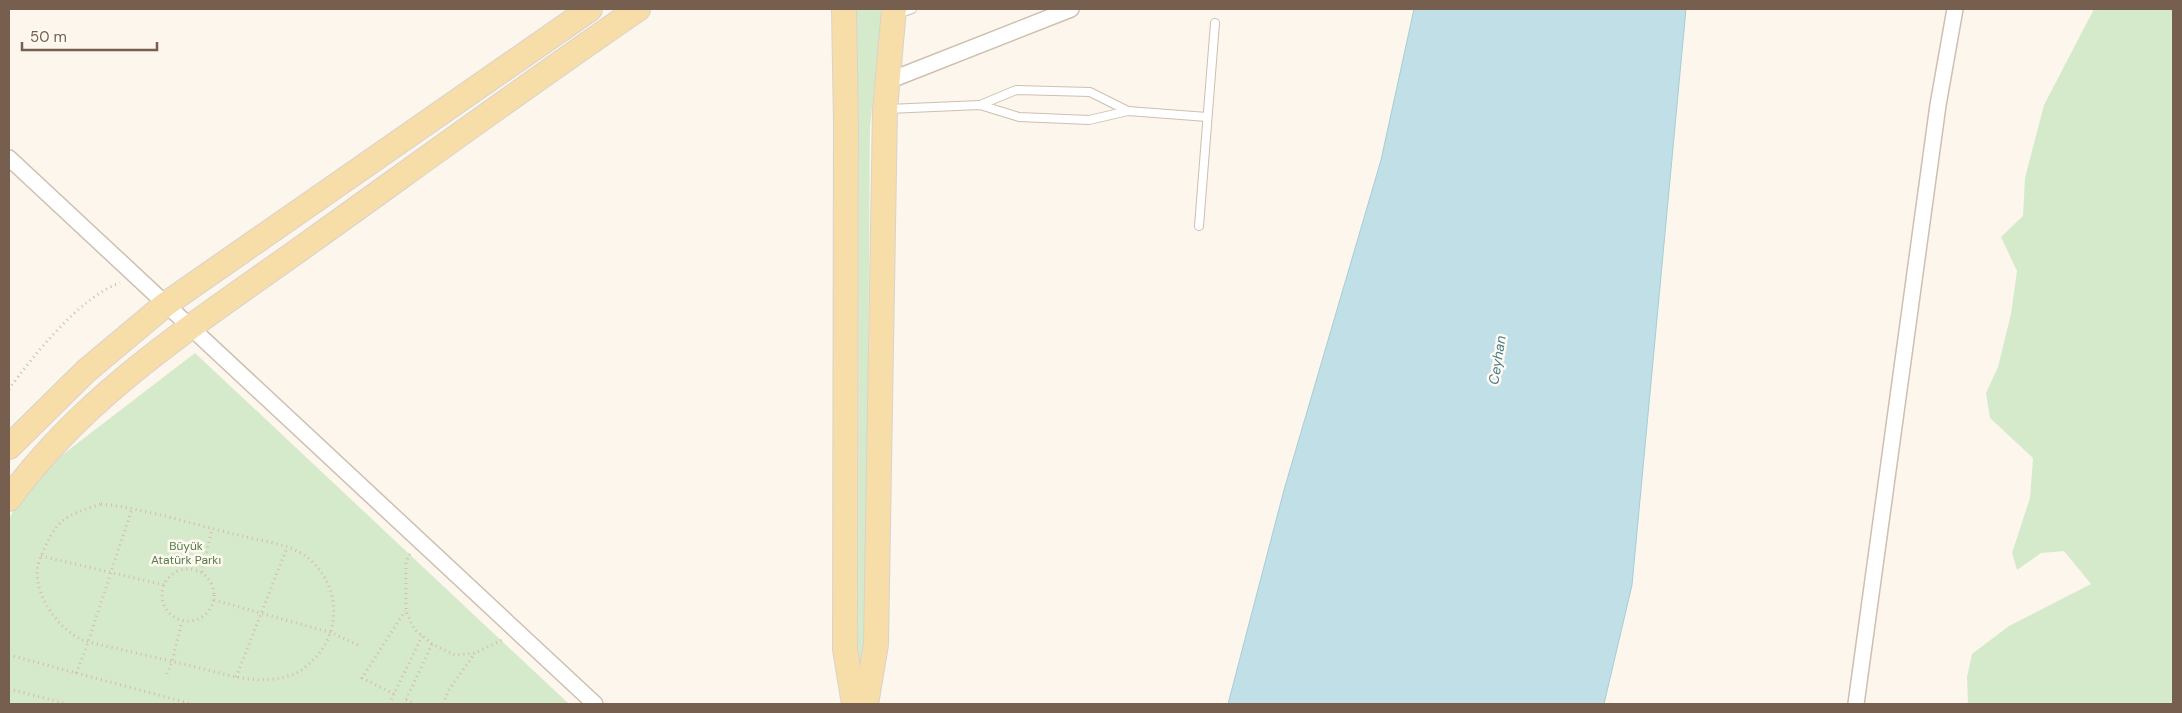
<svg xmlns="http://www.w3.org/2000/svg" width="2182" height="713" font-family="'DM Sans',sans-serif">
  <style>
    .green { fill: #d5eaca }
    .water { fill: #c0dfe6; stroke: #a7cdd7 }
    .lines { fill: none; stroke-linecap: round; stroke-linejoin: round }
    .service-casing { stroke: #cebfb1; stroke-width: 10 }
    .minor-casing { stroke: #cebfb1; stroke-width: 18 }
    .primary-casing { stroke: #d9d2ce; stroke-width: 26 }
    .path { stroke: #d6bba7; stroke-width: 3; stroke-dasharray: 1 4; stroke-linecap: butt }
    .service { stroke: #fff; stroke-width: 8 }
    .minor { stroke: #fff; stroke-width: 15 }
    .primary { stroke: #f7dda8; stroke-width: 24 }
    .labels { text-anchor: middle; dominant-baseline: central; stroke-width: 5; stroke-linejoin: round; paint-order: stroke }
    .park-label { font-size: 12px; fill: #547c47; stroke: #fefaf2 }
    .water-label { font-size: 14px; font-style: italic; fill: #497b89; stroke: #fefaf2 }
  </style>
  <rect width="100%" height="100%" fill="#fcf6ec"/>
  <g class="green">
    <polygon points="856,9 882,9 870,127 866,661 858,661 859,130"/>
    <polygon points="2094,9 2173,9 2173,704 1968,704 1967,677 1972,654 2009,626 2091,584 2064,551 2041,553 2017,570 2012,553 2030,498 2033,458 1990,418 1986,393 1998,367 2011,314 2017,271 2001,237 2023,216 2025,178 2044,105"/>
    <polygon points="195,353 569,704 9,704 9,518 36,475"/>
  </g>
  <polygon class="water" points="1414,9 1686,9 1632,585 1604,704 1228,704 1284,490 1381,160"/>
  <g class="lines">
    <g class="service-casing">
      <g id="service">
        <polyline points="898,14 912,9"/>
        <polyline points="980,105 1016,90 1090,92 1128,111"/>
        <polyline points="888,109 980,105 1019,117 1089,120 1128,111 1207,117"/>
        <polyline points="1199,226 1215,23"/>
      </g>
    </g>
    <g class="minor-casing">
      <g id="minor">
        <polyline points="888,81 1071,9"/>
        <polyline points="9,158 595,704"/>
        <polyline points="1856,704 1938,105 1955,9"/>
      </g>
    </g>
    <g class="primary-casing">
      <g id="primary">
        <polyline points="844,9 846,123 845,649 854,704"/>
        <polyline points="9,447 86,371 166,304 590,9"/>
        <path d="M 9,499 C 87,391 203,319 310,242 C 419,164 527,85 638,9"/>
        <polyline points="866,704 876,644 885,109 894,9"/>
      </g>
    </g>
    <g class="path">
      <path d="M 9,389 C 32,357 82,295 120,283"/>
      <path d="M 101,504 C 148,509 195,525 242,536 C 262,541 290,544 307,557 C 340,584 343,631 313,660 C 306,667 298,674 288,676 C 269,682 250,680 231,676 C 197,667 162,659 127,651 C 113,647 97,645 83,640 C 57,630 28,587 40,559 C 56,520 61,517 101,504 Z"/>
      <polyline points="410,554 406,562 406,611 414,629 432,644 455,655 475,653 504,639"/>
      <polyline points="41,556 164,585"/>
      <circle cx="188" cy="595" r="26"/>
      <polyline points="202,572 212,529"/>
      <polyline points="214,600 332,633 358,645"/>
      <polyline points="9,655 192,704"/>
      <polyline points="76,673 85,651 132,509"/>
      <polyline points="167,674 172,662 182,621"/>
      <polyline points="236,677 287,548"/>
      <polyline points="9,689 67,704"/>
      <polyline points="394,694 362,678 405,611"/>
      <polyline points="406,700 415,704"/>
      <polyline points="389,704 422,636"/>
      <polyline points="404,704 432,644"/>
      <polyline points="443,704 448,691 475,653"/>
    </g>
    <use href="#service" class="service"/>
    <use href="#minor" class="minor"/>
    <use href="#primary" class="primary"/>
  </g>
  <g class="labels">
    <g class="park-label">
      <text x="186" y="546">Büyük<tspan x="186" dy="14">Atatürk Parkı</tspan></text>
    </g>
    <g class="water-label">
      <text transform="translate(1497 360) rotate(-81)">Ceyhan</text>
    </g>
  </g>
  <rect width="2182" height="713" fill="none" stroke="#775f4f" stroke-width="20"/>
  <path d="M22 42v8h135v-8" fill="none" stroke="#775f4f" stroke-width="2.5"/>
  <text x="30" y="42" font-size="15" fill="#775f4f" stroke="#fefaf2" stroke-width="4" paint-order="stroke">50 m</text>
</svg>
